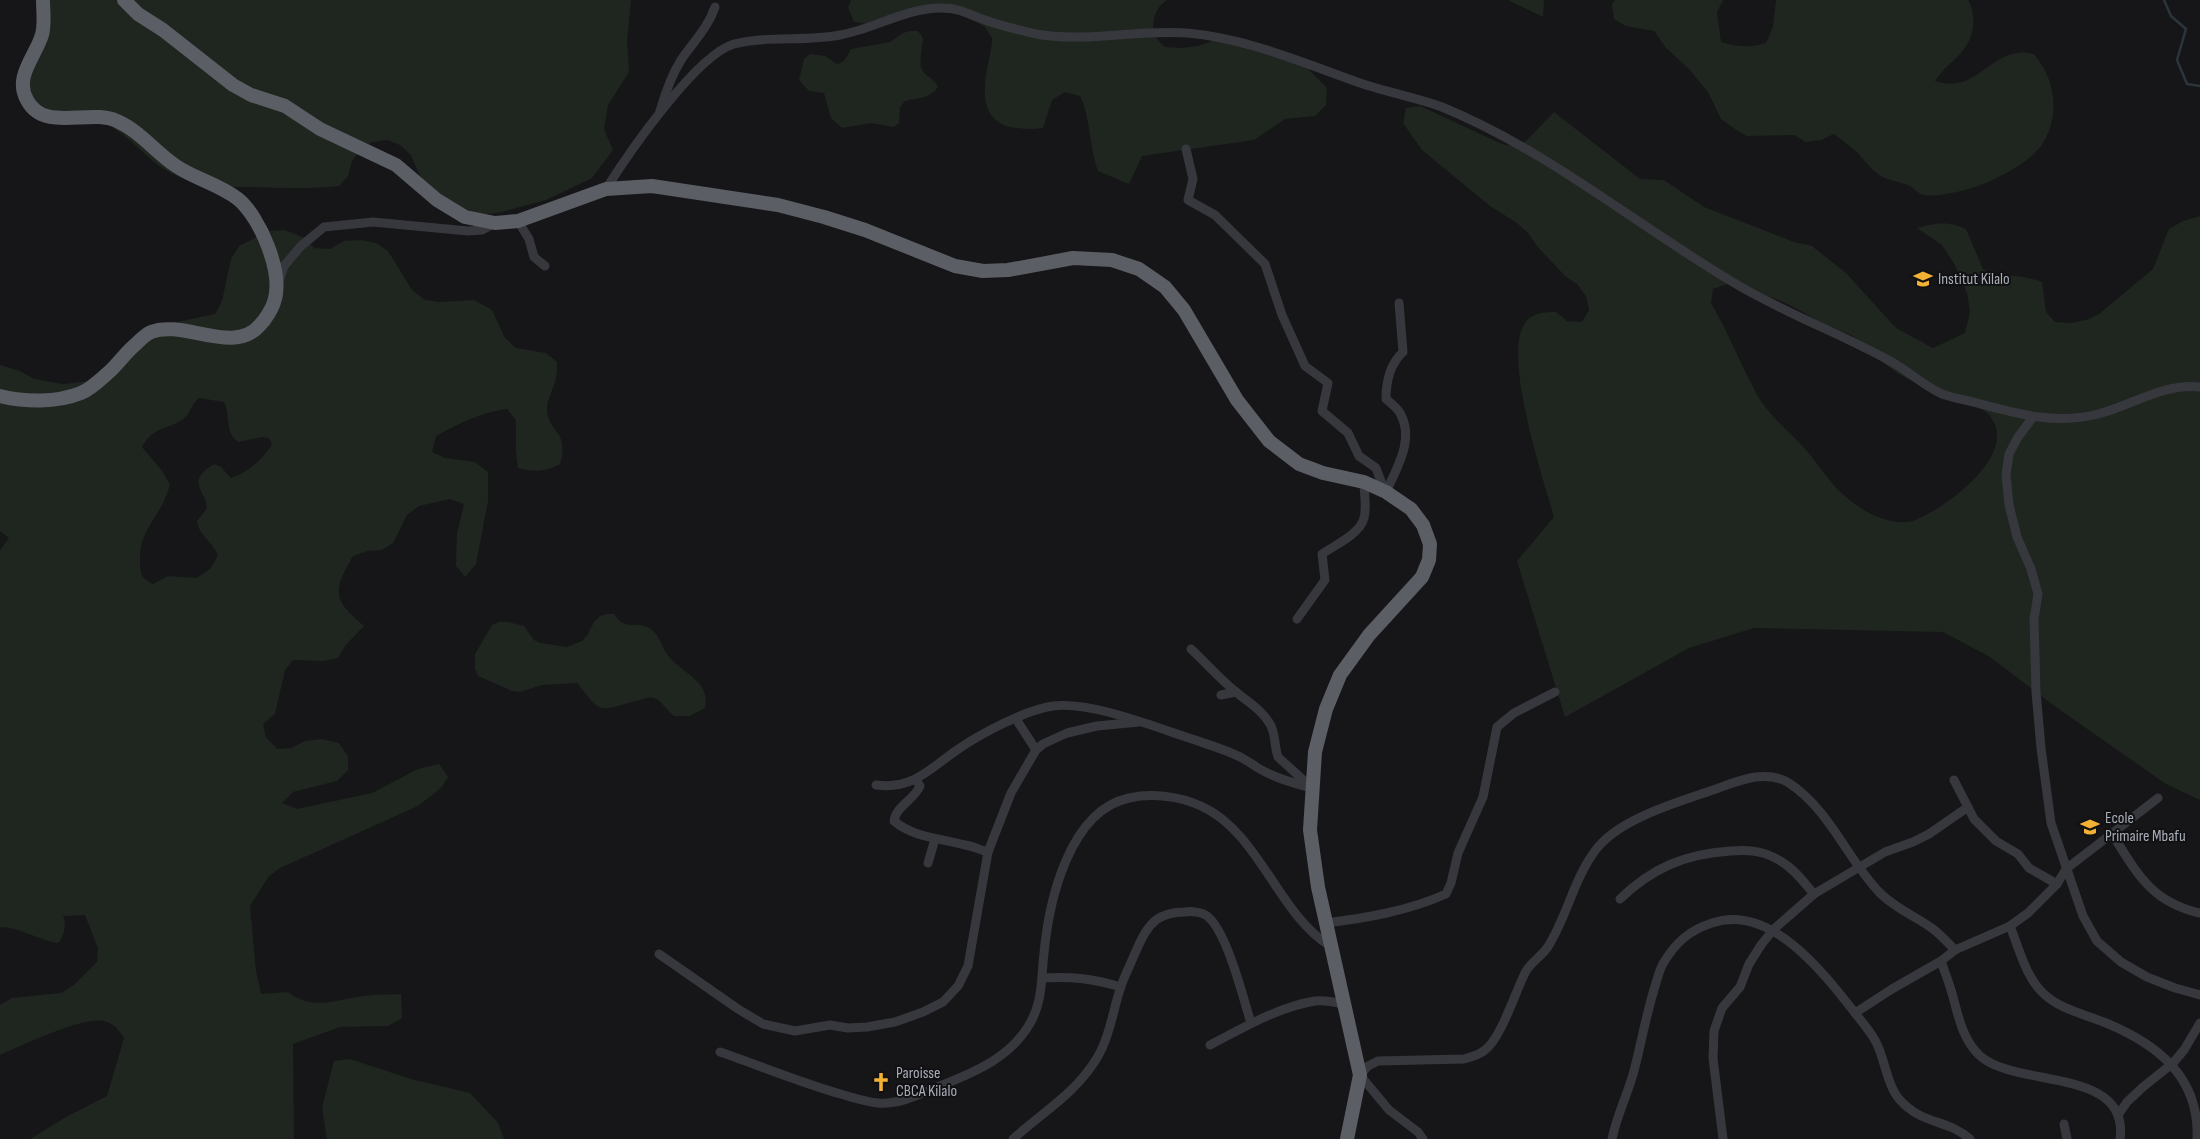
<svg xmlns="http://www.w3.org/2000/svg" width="2200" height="1139" font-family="'Sofia Sans Condensed',sans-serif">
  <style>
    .green { fill: #1e261f; fill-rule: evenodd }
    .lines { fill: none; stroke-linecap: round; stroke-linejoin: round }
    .stream { stroke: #2c353c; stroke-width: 2.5 }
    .minor { stroke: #37383d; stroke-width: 9 }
    .trunk { stroke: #5b5e65; stroke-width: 14 }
    .labels { text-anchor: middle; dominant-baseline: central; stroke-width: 4; stroke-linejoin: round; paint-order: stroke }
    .poi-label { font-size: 16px; fill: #a8adb8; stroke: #111113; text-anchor: start }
  </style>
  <rect width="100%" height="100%" fill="#161618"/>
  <g class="green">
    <path d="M 36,0 L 631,0 L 627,41 L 629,72 L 608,105 L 604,129 L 613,150 L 592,178 L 546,200 L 502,212 L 465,217 L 428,195 L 411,155 L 400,145 L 387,140 L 372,142 L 361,149 L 352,161 L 348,176 L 339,186 C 310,189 281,188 252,187 C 234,187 216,188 199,184 C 190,182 180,177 171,173 C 148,162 134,139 111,127 C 90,117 48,115 33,99 C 17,82 31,49 35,30 C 38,20 37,10 36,0 Z"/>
    <path d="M 851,0 L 1167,0 C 1156,7 1150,21 1155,35 C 1156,39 1162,44 1165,47 L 1181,48 L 1198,46 L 1216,40 L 1230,39 L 1305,66 L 1327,88 L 1326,105 L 1315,116 L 1285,119 L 1254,140 L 1142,156 L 1129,184 L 1098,171 C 1089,146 1091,119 1080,96 L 1065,92 L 1052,100 L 1043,128 C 996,133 978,117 987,69 C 989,58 992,49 992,38 L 984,26 L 956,13 L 911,11 L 868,24 L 854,22 L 848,8 Z"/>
    <polygon points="1508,0 1544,0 1543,17"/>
    <path d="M 1615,0 L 1723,0 L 1717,12 L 1721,42 C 1737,47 1751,48 1766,43 L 1773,27 L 1776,0 L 1968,0 C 1973,8 1974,18 1973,27 C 1970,53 1948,61 1935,81 C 1973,94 1986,57 2018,53 C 2023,52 2029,53 2034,54 C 2056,80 2061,117 2041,146 C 2025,168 1977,190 1951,193 C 1942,195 1930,197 1921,194 C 1916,192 1913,187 1908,185 C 1898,181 1889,181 1879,175 C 1871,169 1865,161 1858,153 C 1850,146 1842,140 1834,134 L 1821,140 L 1806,142 L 1794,135 L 1747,136 L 1735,129 L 1721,119 L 1708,92 L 1688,68 L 1666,48 L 1654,31 L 1626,26 L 1614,19 L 1612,4 Z"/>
    <path d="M 910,31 L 918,31 L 923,38 C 923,46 918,62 922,70 C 926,77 934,78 938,87 C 930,99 917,98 905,101 L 900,107 L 899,123 L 894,127 L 871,123 L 842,128 L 831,118 L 824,93 L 809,91 L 799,80 L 804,59 L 810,54 L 825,56 L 837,64 L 844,61 L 851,49 L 890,42 L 903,33 Z"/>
    <path d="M 1420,106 L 1502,144 L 1517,147 L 1528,139 L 1554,112 L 1640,179 L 1664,180 L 1704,207 L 1794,242 L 1812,246 L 1846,273 L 1896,328 L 1933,348 L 1965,333 L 1970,312 L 1967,293 L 1955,265 L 1942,245 L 1917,228 C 1937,223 1946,221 1966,229 L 1983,269 L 1996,277 C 2013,274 2026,277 2042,282 L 2046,312 L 2055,322 L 2071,323 L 2086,320 L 2099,314 L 2153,269 L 2169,229 L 2183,221 L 2200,216 L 2200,800 L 2166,784 L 2053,705 L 1990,657 L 1943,632 L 1754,628 L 1689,648 L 1565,717 L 1517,561 L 1554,517 C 1543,478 1502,356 1525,323 C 1531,313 1545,312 1556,312 L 1567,321 L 1582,322 L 1589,310 L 1586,296 L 1577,284 L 1565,276 L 1537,246 L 1528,233 L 1517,223 L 1490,206 L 1422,150 L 1403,123 L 1406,108 ZM 1727,284 C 1741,290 1756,292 1770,297 C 1790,303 1806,315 1824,324 C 1834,329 1847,332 1856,338 C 1873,351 1886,368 1906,378 C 1915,382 1925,387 1934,391 C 1952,398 1975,399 1989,415 C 2022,453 1945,509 1913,521 C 1900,525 1881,519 1869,513 C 1856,506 1840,493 1831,482 C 1822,471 1814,459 1805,449 C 1788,430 1767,414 1755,391 C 1740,363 1728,332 1711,303 L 1713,289 Z"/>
    <path d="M 285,230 L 304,238 L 314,248 L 330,249 L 344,241 L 360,240 L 376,243 L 388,251 L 412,290 L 425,300 L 440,302 L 474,300 L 492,310 L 505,338 L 516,348 L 546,353 L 557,362 C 557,368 557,373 556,378 C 554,388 547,399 547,409 C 547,432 570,430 560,464 C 545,472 534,472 518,468 L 516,452 L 516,420 L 507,409 C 481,412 458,424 436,436 L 432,452 L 445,458 L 475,462 L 488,472 L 488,501 L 476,564 L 465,577 L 456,566 L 457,534 L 464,504 L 450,499 L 419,506 L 407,515 L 393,543 L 382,550 L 368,551 L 353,556 C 333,590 332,600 364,626 L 345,646 L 338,658 L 324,661 L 293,660 L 285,670 L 275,714 L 263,724 L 266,737 L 277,749 L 291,748 L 305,741 L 321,739 L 339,743 L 348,756 L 348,770 L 337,781 L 293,792 L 282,803 L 297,809 L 372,793 L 418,769 L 439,764 L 448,777 L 441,788 L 418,806 L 280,868 L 269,876 L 250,906 L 256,971 L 261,994 L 288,992 C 311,1010 332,1001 358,997 C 372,994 387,995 401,994 L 402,1018 L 388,1026 L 340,1027 L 293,1044 L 294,1139 L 30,1139 L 68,1116 L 107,1096 L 124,1038 C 119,1030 114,1023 104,1021 C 81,1017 23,1045 0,1055 L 0,1005 L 12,998 L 61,993 L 74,985 L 97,962 L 98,948 L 85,915 L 63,916 C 67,925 64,936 58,943 C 38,940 19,927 0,927 L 0,550 L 9,538 L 0,531 L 0,365 L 20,371 L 34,379 L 63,384 L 99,380 L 168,324 L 215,314 L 222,301 L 231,259 L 239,246 L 269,231 ZM 199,398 L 224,402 C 231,415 224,434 239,442 L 262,437 L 269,438 L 272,445 C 261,460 249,472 231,478 L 221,467 L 214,464 C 185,482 205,488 207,508 L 197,521 C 199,536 212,541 218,555 L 211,568 L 197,578 L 168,576 L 153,584 C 142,579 140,574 140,563 C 139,535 151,526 163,503 C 166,497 168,491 170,485 L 163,472 L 142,447 C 153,427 165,430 182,420 C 190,415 191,404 199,398 Z"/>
    <path d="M 607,614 L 614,614 C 625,632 637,620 651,629 C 661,637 662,650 670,658 C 684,674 711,682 705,708 L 690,716 L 674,716 C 668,712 661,700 654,698 C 648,696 641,700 635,701 C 596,713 601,712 577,683 L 542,685 L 520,692 L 512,691 L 478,676 L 475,669 L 475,654 L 492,625 L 499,622 L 508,622 L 524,626 L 534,640 L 540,643 L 567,647 L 582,641 L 587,636 L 594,622 L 600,616 Z"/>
    <polygon points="350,1059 411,1079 470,1093 498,1123 504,1139 327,1139 322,1108 334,1061"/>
  </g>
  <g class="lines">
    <polyline class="stream" points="2164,0 2171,16 2186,29 2177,60 2187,84 2200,86"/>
    <g class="minor">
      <path d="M 660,111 C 665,94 671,76 681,60 C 693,42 708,28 715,7"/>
      <polyline points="1186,149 1193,179 1188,200 1215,215 1265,264 1282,315 1305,366 1328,383 1322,411 1348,433 1359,456 1376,468 1385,492"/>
      <path d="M 606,189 C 628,154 696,55 734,44 C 769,35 805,42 840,35 C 874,29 908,7 943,8 C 959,8 970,15 985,20 C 1001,26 1019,30 1036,34 C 1086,43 1137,29 1187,33 C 1248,38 1308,65 1366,85 C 1391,93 1418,98 1442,107 C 1547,150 1635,224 1731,281 C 1781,312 1838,332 1890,361 C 1907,370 1924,386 1942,394 C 1953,398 1966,400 1977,403 C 2018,414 2056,425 2098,414 C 2133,405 2163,383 2200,387"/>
      <polyline points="518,221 529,239 534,257 545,266"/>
      <polyline points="279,282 284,266 301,246 324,227 373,222 468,231 482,230 495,223"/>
      <polyline points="2033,417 2018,437 2009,454 2006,475 2009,505 2017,537 2031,569 2038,594 2034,619 2036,692 2041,748 2051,823 2083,916 2097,941 2121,962 2147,977 2175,988 2200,995"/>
      <path d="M 1386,492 C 1397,468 1415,439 1400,413 C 1397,408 1391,403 1386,399 C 1386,381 1390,364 1403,352 L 1399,303"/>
      <path d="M 1297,619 L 1325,580 L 1322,554 C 1335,545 1360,534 1364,518 C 1367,507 1364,493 1364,482"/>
      <polyline points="1221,695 1236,692"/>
      <polyline points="1016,719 1036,750"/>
      <path d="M 916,780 L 920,786 C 915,799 895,807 894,821 C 914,838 941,838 965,845 C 973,846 980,850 988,852"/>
      <polyline points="1954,780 1974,819 1996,841 2018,854 2029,868 2057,884"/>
      <path d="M 876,785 C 913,790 929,769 957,750 C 980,734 1025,710 1053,706 C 1091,701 1155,727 1192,739 C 1209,745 1227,750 1242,758 C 1248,761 1253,765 1258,768 C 1275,778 1293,783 1312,788 L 1278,757 C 1274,746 1276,734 1270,724 C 1261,709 1249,703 1236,692 C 1220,679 1206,663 1191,649"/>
      <path d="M 2112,834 C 2137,873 2151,902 2200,913"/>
      <polyline points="928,863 935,839"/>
      <path d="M 1620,899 C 1652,868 1685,854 1730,851 C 1746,850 1760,850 1775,858 C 1792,866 1802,880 1814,894"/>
      <path d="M 1326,923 C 1366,918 1408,911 1446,894 L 1451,883 L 1458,853 L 1483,797 L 1497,727 L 1514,713 L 1555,692"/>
      <path d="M 2010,926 C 2019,948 2026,978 2044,994 C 2061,1010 2085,1014 2106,1023 C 2157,1044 2200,1077 2197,1139"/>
      <polyline points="659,954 738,1009 763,1024 795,1031 830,1025 848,1028 867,1027 895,1022 923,1012 943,1002 958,986 968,966 988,852 1011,793 1036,750 1043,744 1067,733 1097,726 1139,722"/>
      <path d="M 1941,961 C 1945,973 1950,985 1953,997 C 1959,1019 1963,1039 1979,1055 C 2015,1089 2130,1066 2120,1139"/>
      <path d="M 1043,978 C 1073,976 1093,979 1121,987"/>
      <polyline points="1855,1013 1892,989 1941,961 1955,950 2010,926 2028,913 2057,884 2066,869 2158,798"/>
      <path d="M 1210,1045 C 1243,1028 1278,1007 1315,1001 C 1324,1000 1334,1002 1343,1004"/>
      <path d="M 720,1052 C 761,1066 801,1083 844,1095 C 855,1098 866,1102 878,1103 C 901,1105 924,1092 945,1084 C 977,1071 1010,1057 1029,1025 C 1043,1003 1041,978 1044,953 C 1049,901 1069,811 1129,798 C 1152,793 1179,796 1201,806 C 1259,832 1278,914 1330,946"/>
      <polyline points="2118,1115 2127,1102 2143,1087 2173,1063 2184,1050 2200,1023"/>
      <polyline points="2064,1124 2067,1139"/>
      <path d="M 1013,1139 C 1044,1111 1075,1094 1097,1058 C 1110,1036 1113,1010 1121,986 C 1125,975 1131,963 1136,951 C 1141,940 1146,928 1156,920 C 1164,914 1175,912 1185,912 C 1191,911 1202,912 1207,916 C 1227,931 1243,998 1251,1023"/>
      <path d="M 1423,1139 L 1418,1132 L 1389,1110 L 1360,1075 L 1368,1066 L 1378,1061 L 1464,1059 C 1472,1057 1479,1055 1485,1050 C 1501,1038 1515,993 1525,973 C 1530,962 1543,956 1549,945 C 1568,914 1575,875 1598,847 C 1622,818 1678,802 1713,790 C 1736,782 1765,768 1789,783 C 1830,810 1847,859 1880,893 C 1896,909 1915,916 1933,929 C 1941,935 1948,943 1955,950"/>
      <path d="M 1612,1139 C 1617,1114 1629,1092 1635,1067 C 1642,1039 1647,1011 1656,983 C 1658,976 1660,968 1664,962 C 1676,942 1690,930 1712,923 C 1770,903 1823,972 1855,1013 C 1862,1022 1872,1033 1877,1044 C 1885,1061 1887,1084 1899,1099 C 1923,1126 1946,1118 1970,1139"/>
      <polyline points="1723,1139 1713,1058 1714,1031 1722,1008 1740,987 1749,964 1761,945 1773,930 1814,894 1885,852 1913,842 1929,834 1968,807"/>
    </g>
    <g class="trunk">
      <polyline points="124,0 138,14 163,30 233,85 251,95 285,106 320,129 396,165 437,200 465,217 495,223 518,221 606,189 652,186 778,205 824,217 865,230 955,266 983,271 1008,270 1073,258 1112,260 1139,269 1165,287 1184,310 1237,400 1269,441 1299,464 1323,473 1364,482 1386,492 1411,509 1423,525 1430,544 1429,560 1422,577 1369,635 1340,675 1326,709 1315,752 1310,830 1318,887 1360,1075 1347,1139"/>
      <path d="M 0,396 C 25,402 56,403 81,393 C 91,389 101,379 109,372 C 119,363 126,352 136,344 C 140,340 146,334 151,332 C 183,319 234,356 260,325 C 265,320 272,309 274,302 C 284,273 260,217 238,199 C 219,184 195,179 176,166 C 155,152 140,131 117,121 C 90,108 44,133 27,100 C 14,77 35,57 42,35 C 45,25 43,11 43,0"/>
    </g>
  </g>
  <defs>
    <g id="school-bare" transform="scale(1.5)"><path d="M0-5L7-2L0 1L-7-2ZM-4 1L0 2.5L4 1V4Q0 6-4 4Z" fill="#f2b134" stroke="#111113" stroke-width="2.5" paint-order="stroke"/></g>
    <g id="church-bare" transform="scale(1.5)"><path d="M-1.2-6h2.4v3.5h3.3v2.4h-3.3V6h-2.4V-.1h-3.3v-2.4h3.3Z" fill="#f2b134" stroke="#111113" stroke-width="2.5" paint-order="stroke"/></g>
  </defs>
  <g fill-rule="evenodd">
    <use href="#school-bare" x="1923" y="279"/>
    <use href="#school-bare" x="2090" y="827"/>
    <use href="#church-bare" x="881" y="1082"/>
  </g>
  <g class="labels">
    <g class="poi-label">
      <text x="1938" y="279">Institut Kilalo</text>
      <text x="2105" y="818">Ecole<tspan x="2105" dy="18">Primaire Mbafu</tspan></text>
      <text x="896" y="1073">Paroisse<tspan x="896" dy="18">CBCA Kilalo</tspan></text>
    </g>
  </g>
</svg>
